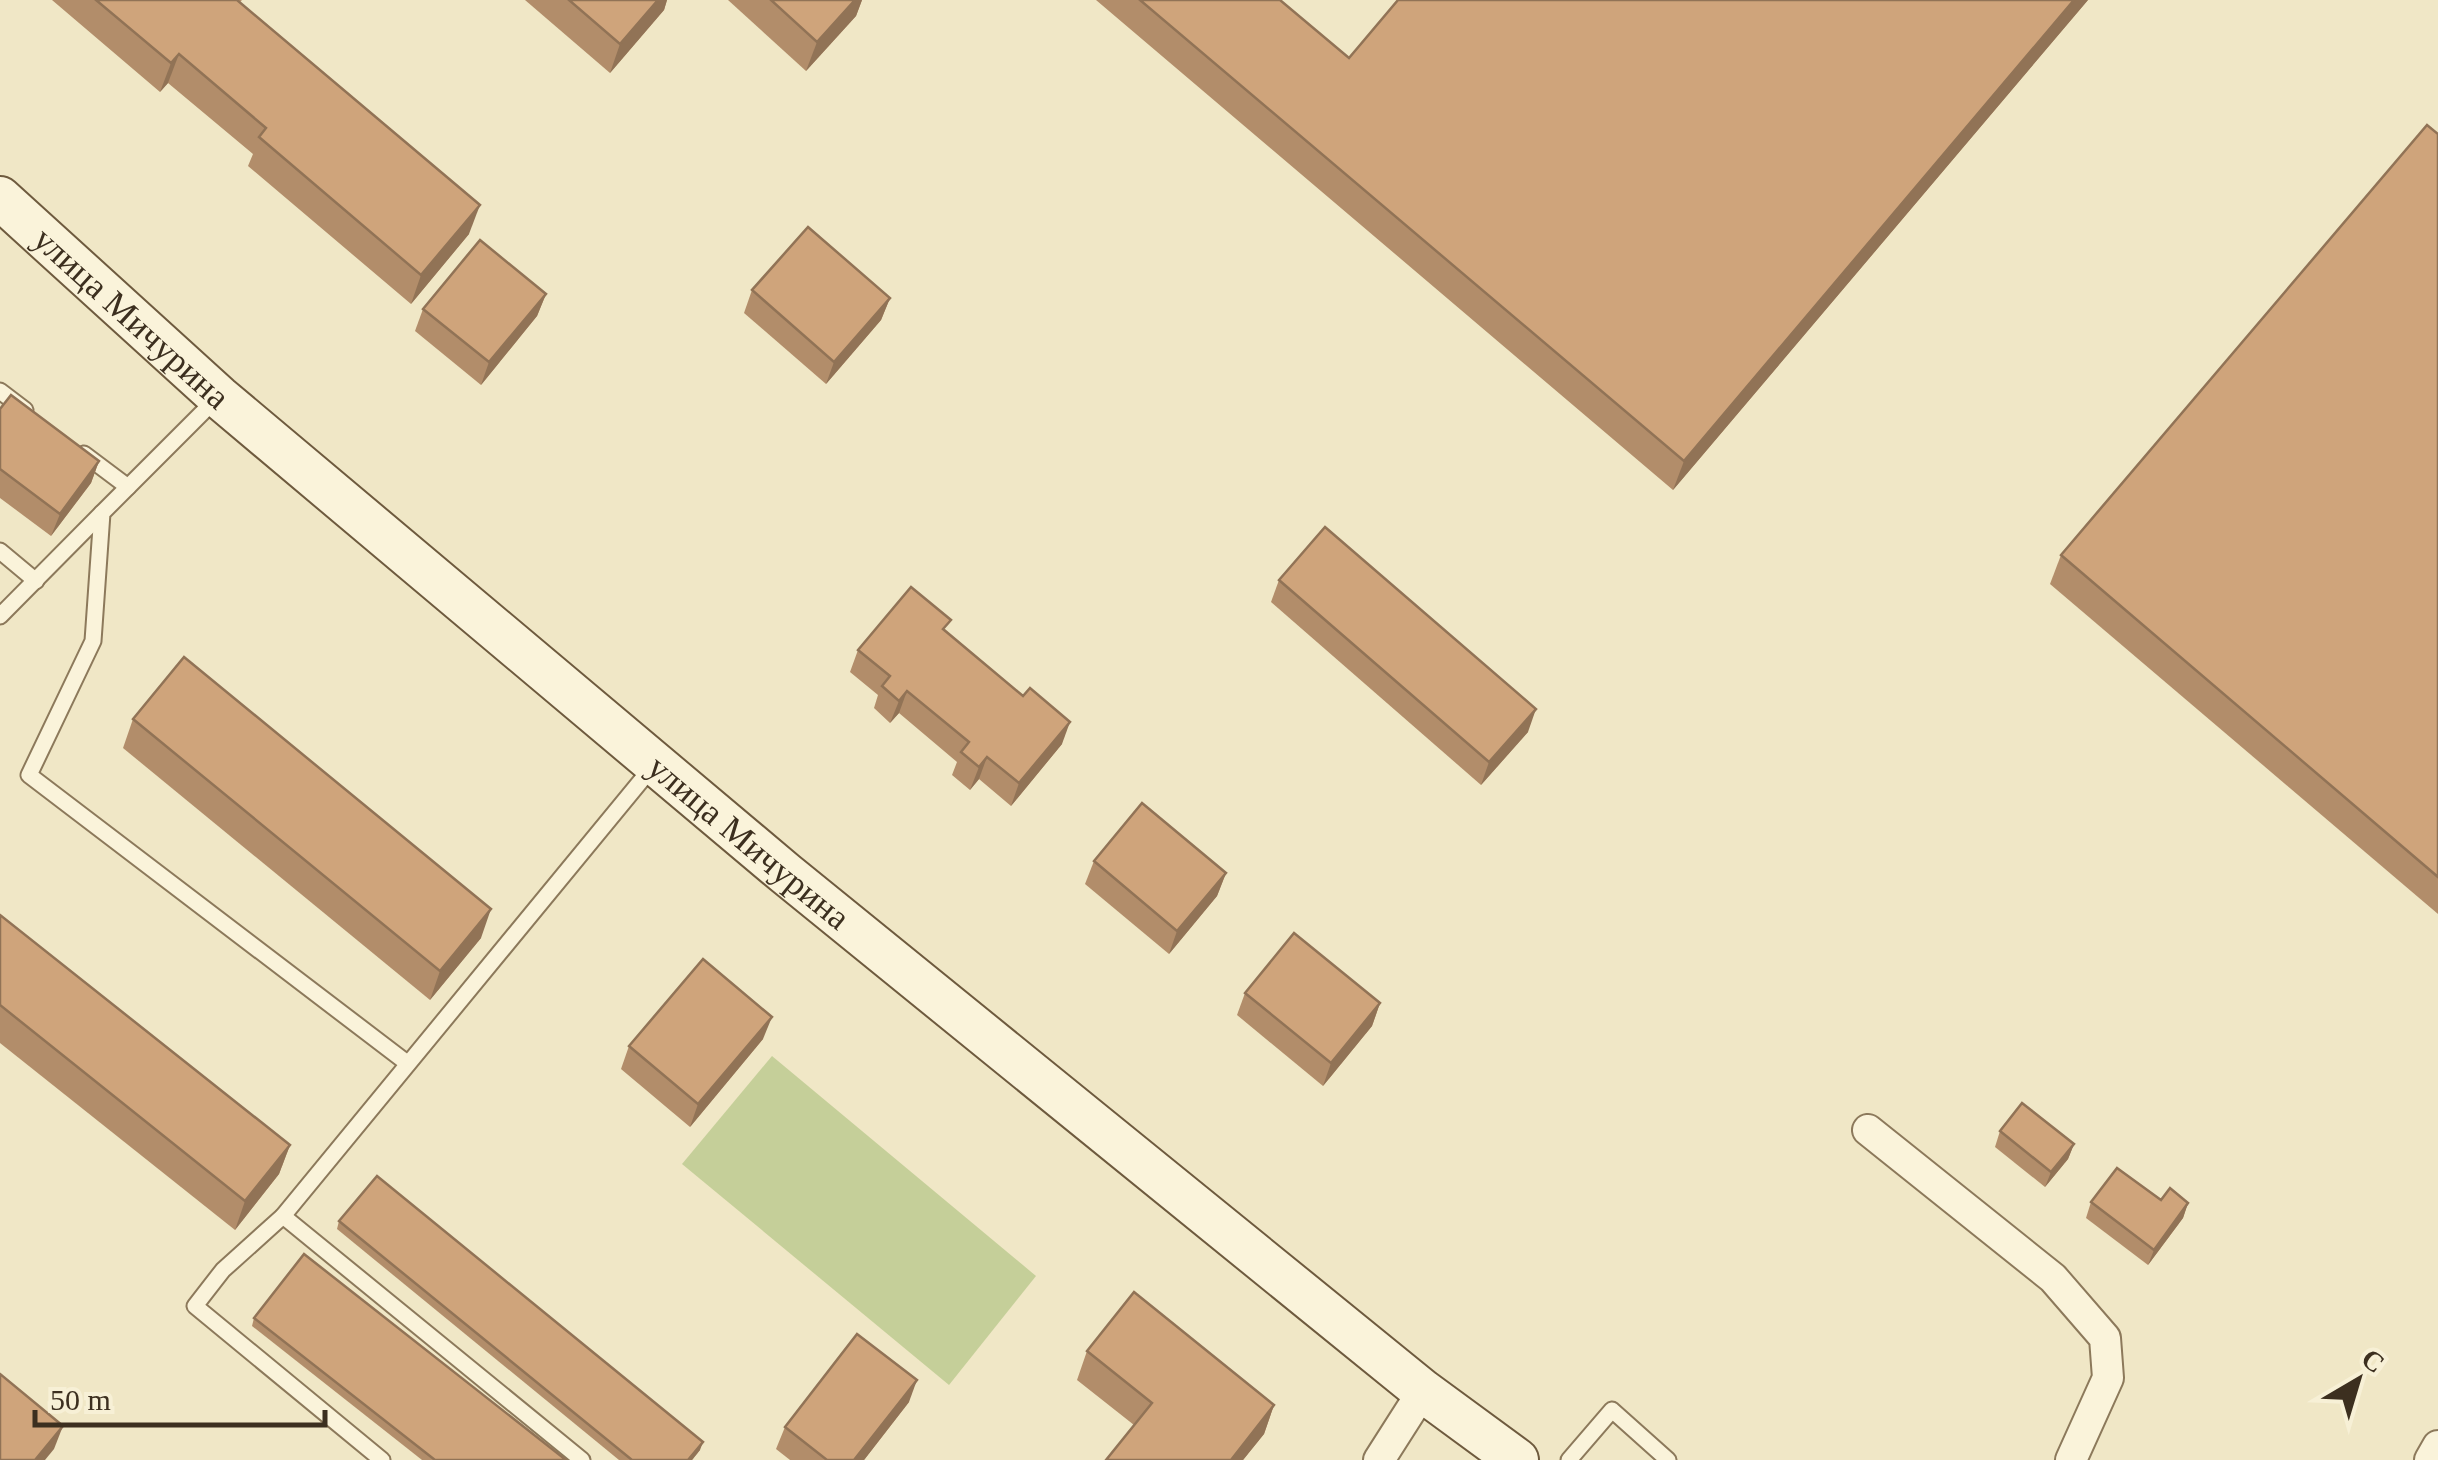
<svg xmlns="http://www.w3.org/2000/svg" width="2438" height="1460" font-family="Georgia,serif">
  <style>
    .green { fill: #c5cf99 }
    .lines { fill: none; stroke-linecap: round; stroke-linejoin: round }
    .lane-casing { stroke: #8c795b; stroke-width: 19 }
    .street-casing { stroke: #8c795b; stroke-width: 34 }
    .secondary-casing { stroke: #6e5a3e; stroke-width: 46 }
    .lane { stroke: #faf3da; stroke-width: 15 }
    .street { stroke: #faf3da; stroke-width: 30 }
    .secondary { stroke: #faf3da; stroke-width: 42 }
    .wall { fill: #b28d6a }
    .shaded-wall { fill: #917356 }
    .building { fill: #cfa47b; stroke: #917356; stroke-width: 2.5 }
    .labels { text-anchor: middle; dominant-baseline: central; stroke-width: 10; stroke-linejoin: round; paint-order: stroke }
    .street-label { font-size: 35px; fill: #3c2f1f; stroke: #f7f0d6 }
  </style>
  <rect width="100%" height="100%" fill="#f0e7c6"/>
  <polygon class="green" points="772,1056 1036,1276 949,1385 682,1164"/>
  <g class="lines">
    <g class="lane-casing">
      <g id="lane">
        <polyline points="0,391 25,410"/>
        <polyline points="218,397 102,513 93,641 29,775 407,1063"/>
        <polyline points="84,454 128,487"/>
        <polyline points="0,551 36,581"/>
        <polyline points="0,616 102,513"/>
        <polyline points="283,1216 582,1460"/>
        <polyline points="382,1460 195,1306 223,1270 283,1216 654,765"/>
        <polyline points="1569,1460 1612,1410 1668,1460"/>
      </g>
    </g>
    <g class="street-casing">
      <g id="street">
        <polyline points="1868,1130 2053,1278 2105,1338 2108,1378 2071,1460"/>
        <polyline points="1379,1460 1423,1391"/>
        <polyline points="2430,1460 2438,1446"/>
      </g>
    </g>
    <g class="secondary-casing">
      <g id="secondary">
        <path id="s1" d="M 0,198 L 219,397 L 785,873 L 1423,1391 L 1517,1460"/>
      </g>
    </g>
    <use href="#lane" class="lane"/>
    <use href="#street" class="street"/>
    <use href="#secondary" class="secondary"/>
  </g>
  <g class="wall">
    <polygon points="52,0 242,0 240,2 469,234 411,304 248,166 253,154 168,83 160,92"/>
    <polygon points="525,0 667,0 664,10 610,73"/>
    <polygon points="728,0 862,0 856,16 806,71"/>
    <polygon points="1096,0 1280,0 1349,58 2088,0 1673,490"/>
    <polygon points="2438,134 2438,914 2050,584 2061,555"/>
    <polygon points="752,290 890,298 881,320 826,384 744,313"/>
    <polygon points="546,294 537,316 481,385 415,331 423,309"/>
    <polygon points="0,409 99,461 91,483 51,536 0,498"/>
    <polygon points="1279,580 1528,732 1481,785 1271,602"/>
    <polygon points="947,632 1062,744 1011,806 979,779 970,790 952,775 957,762 899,713 890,723 874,708 878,695 850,672 858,650"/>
    <polygon points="133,719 481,938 430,1000 123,748"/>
    <polygon points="1094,861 1226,873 1217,896 1169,954 1085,884"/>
    <polygon points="0,915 290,1145 279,1174 235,1230 0,1043"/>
    <polygon points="1245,993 1380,1003 1372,1026 1323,1086 1237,1015"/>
    <polygon points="763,1039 690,1127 621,1069 629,1046"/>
    <polygon points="2000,1131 2074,1144 2068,1159 2045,1187 1995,1147"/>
    <polygon points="2161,1200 2188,1203 2183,1218 2148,1265 2086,1218 2091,1202"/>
    <polygon points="339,1221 700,1450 692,1460 619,1460 337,1229"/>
    <polygon points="254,1318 566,1460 422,1460 252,1326"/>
    <polygon points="1087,1351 1274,1405 1264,1434 1243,1460 1106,1460 1134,1425 1077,1380"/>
    <polygon points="909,1402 864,1460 790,1460 776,1449 785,1427"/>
  </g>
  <g class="shaded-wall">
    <polygon points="658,0 667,0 664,10 610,73 620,44"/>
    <polygon points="855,0 862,0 856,16 806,71 817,42"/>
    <polygon points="2074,0 2088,0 1673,490 1684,461"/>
    <polygon points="179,54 168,83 160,92 171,63"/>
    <polygon points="480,205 469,234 411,304 421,275"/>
    <polygon points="546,294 537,316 481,385 489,362"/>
    <polygon points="890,298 881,320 826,384 834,362"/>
    <polygon points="99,461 91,483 51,536 60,514"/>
    <polygon points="907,691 899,713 890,723 899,701"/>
    <polygon points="1536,709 1528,732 1481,785 1489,762"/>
    <polygon points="1070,722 1062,744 1011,806 1019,783"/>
    <polygon points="987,757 979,779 970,790 979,767"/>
    <polygon points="1226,873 1217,896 1169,954 1177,931"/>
    <polygon points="491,909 481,938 430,1000 440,971"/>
    <polygon points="1380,1003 1372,1026 1323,1086 1331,1063"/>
    <polygon points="772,1017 763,1039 690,1127 698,1104"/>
    <polygon points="2074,1144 2068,1159 2045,1187 2051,1172"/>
    <polygon points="290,1145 279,1174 235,1230 245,1201"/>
    <polygon points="2188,1203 2183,1218 2148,1265 2154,1250"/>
    <polygon points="917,1380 909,1402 864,1460 854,1460"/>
    <polygon points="1274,1405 1264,1434 1243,1460 1231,1460"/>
    <polygon points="63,1426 54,1449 45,1460 35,1460"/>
    <polygon points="703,1442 700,1450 692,1460 688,1460"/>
  </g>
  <g class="building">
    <polygon points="96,0 237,0 480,205 421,275 259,137 266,128 179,54 171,63"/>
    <polygon points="569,0 658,0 620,44"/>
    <polygon points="771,0 855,0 817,42"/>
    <polygon points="1140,0 1280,0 1349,58 1398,0 2074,0 1684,461"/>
    <polygon points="2427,125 2438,134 2438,877 2061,555"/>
    <polygon points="808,227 890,298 834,362 752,290"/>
    <polygon points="480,240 546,294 489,362 423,309"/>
    <polygon points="11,395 99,461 60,514 0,469 0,409"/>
    <polygon points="1325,527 1536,709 1489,762 1279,580"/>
    <polygon points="911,587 951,620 943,629 1023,696 1030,688 1070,722 1019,783 987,757 979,767 961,752 969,742 907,691 899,701 882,686 890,676 858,650"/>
    <polygon points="184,657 491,909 440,971 133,719"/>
    <polygon points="1142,803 1226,873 1177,931 1094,861"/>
    <polygon points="0,915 290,1145 245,1201 0,1005"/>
    <polygon points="1294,933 1380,1003 1331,1063 1245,993"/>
    <polygon points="703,959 772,1017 698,1104 629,1046"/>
    <polygon points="2022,1103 2074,1144 2051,1172 2000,1131"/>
    <polygon points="2117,1168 2161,1200 2170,1188 2188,1203 2154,1250 2091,1202"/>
    <polygon points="377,1176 703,1442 688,1460 632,1460 339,1221"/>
    <polygon points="304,1254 566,1460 435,1460 254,1318"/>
    <polygon points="1134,1292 1274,1405 1231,1460 1106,1460 1152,1403 1087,1351"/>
    <polygon points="857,1334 917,1380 854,1460 827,1460 785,1427"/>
    <polygon points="0,1374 63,1426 35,1460 0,1460"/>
  </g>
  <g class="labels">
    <g class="street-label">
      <text stroke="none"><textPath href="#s1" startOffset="178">улица Мичурина</textPath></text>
      <text stroke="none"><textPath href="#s1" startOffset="988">улица Мичурина</textPath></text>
    </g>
  </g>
  <g transform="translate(2358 1380) rotate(38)" stroke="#f7f0d6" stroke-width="8" paint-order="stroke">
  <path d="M0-8L18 38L0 25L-18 38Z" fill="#3c2f1f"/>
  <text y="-15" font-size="28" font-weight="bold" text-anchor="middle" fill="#3c2f1f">С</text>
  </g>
  <path d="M35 1410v15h290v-15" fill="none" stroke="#3c2f1f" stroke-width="5"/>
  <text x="50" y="1410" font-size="30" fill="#3c2f1f" stroke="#f7f0d6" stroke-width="8" paint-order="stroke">50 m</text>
</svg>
